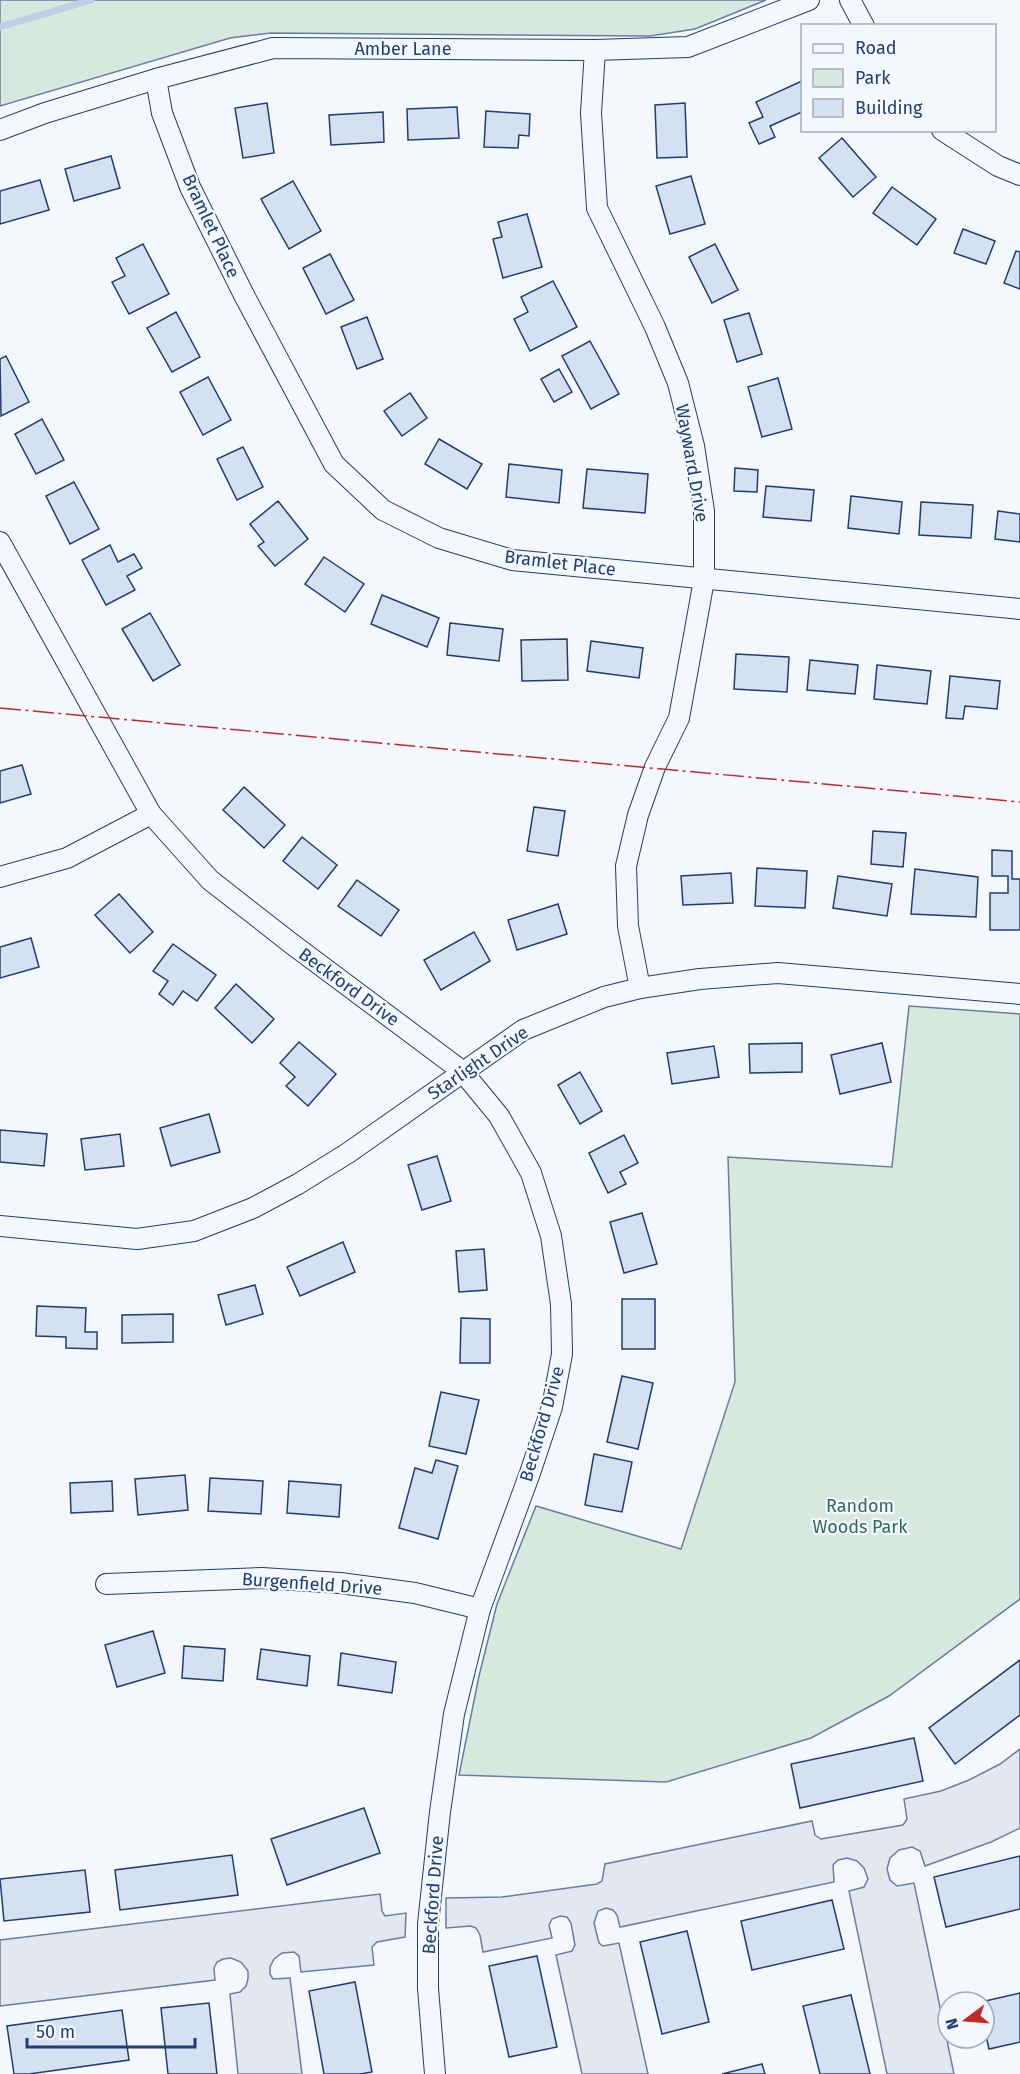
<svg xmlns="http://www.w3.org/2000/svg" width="1020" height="2074" font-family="'Fira Sans',sans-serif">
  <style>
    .green { fill: #d7e8df; stroke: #687fa3; stroke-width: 1.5 }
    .parking { fill: #e3e8f0; stroke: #687fa3; stroke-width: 1.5 }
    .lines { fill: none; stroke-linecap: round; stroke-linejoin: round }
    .stream { stroke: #bed0e5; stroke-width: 7 }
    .building { fill: #d5e0f0; stroke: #1d3f73; stroke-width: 1.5 }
    .street-casing { stroke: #1d3f73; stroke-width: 22 }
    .street { stroke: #f4f7fb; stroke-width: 20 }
    .power { stroke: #c62828; stroke-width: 1.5; stroke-dasharray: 21 4.5 3 4.5; stroke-linecap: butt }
    .labels { text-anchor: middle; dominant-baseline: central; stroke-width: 4.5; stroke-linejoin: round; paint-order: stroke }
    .street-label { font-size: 18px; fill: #1d3f73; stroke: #f4f7fb }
    .park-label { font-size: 18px; fill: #2c6c60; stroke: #f4f7fb }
  </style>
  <rect width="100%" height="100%" fill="#f4f7fb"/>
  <g class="green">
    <polygon points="0,0 766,0 695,29 650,36 271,33 230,38 0,106"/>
    <polygon points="909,1006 1020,1014 1020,1599 889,1696 811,1738 666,1782 459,1775 479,1676 497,1604 536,1506 681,1549 735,1382 728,1157 892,1167"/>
  </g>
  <g class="parking">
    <polygon points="1020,1749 1020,1828 991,1842 925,1866 920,1851 912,1847 899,1850 890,1858 887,1869 890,1880 897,1886 914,1883 954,2074 887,2074 849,1891 864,1887 868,1879 864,1868 857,1861 847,1858 838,1860 833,1865 834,1882 620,1927 617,1915 613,1910 606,1908 598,1911 594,1923 599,1943 603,1946 619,1943 648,2074 582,2074 556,1955 572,1951 575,1945 571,1923 567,1917 560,1916 552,1919 549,1925 552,1938 483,1952 480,1935 476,1928 471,1926 446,1928 446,1898 502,1897 597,1884 602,1881 605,1864 812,1821 815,1835 821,1839 903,1825 907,1819 904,1799 941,1791 969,1780 1000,1764"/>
    <polygon points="380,1894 382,1911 385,1916 406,1913 405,1937 377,1942 372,1947 374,1965 301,1972 299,1956 294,1952 282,1953 274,1959 270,1967 270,1974 273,1979 290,1978 302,2074 238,2074 230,1994 240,1992 246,1986 248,1979 248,1971 241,1962 231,1958 223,1959 217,1962 214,1968 215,1980 0,2006 0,1940"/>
  </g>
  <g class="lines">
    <polyline class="stream" points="0,27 91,0"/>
  </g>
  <g class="building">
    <polygon points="802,81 802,112 770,126 775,137 759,144 749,123 763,117 756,102"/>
    <polygon points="267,103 274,153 243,158 235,108"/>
    <polygon points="685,103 687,157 657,158 655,105"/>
    <polygon points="457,107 459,138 408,140 407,109"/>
    <polygon points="486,111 530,114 529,136 519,135 518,148 484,147"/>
    <polygon points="383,112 384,142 331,145 329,115"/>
    <polygon points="842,138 876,177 853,197 819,158"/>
    <polygon points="111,156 120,188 74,201 65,169"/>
    <polygon points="691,176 705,224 670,234 656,186"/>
    <polygon points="40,180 49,210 0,224 0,191"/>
    <polygon points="293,181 321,231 289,249 261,199"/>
    <polygon points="892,187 936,219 917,245 873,213"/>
    <polygon points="527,214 542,267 503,278 493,239 502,237 498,222"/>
    <polygon points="963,229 995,241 986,264 954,253"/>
    <polygon points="143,244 169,294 129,314 112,282 125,276 116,258"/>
    <polygon points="715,244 738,290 712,303 689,257"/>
    <polygon points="1016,251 1020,252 1020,289 1004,283"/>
    <polygon points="330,254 354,300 326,314 303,268"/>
    <polygon points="553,281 577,327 530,351 514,319 528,312 521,297"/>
    <polygon points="176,312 200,357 172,372 147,328"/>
    <polygon points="749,313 762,354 737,362 724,320"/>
    <polygon points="367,317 383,359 357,369 341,327"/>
    <polygon points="590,341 619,394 591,409 562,356"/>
    <polygon points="6,356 29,402 1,416 0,359"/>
    <polygon points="559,369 572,392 554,402 541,379"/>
    <polygon points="208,377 231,420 203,435 180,392"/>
    <polygon points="778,378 792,429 762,437 748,387"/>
    <polygon points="410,393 427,418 402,436 384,411"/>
    <polygon points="42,419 64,460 36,474 15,434"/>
    <polygon points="439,439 482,464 467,489 425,464"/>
    <polygon points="243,447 263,487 237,500 217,459"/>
    <polygon points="509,464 562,470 559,503 506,497"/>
    <polygon points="735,468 758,470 757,492 734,491"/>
    <polygon points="587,469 648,474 645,513 583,508"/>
    <polygon points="74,482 99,529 70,544 46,496"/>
    <polygon points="766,486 814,490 811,521 763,517"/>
    <polygon points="851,496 902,502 899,534 848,528"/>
    <polygon points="278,501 308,539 275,566 258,546 264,542 250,524"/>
    <polygon points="921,502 973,505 971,538 919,535"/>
    <polygon points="998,511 1020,514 1020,542 995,539"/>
    <polygon points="110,545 118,562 134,554 142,568 127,576 135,590 106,605 82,560"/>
    <polygon points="324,557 364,584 345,612 305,584"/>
    <polygon points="382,595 439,618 427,647 371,624"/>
    <polygon points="150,613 180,665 153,681 122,629"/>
    <polygon points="450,623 503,629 499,661 447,655"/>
    <polygon points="567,639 568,680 522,681 521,640"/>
    <polygon points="591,641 643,648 639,678 587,671"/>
    <polygon points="736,654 789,657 787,692 734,689"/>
    <polygon points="810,660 858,665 855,694 807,690"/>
    <polygon points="877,665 931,671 927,704 874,699"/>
    <polygon points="950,676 1000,681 997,709 965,706 963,719 946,718"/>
    <polygon points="22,765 31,794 0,803 0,771"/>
    <polygon points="244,787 285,825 264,848 223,810"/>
    <polygon points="534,807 565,811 558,856 527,851"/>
    <polygon points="873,831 906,833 903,867 871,864"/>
    <polygon points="302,837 337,865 318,889 283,861"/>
    <polygon points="992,850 1012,851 1012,879 1020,879 1020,930 990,930 990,893 1008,893 1008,876 992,876"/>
    <polygon points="757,868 807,871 805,908 755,906"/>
    <polygon points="915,869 978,877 976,917 911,914"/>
    <polygon points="731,873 733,903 683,905 681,876"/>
    <polygon points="838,876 892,884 887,916 833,908"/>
    <polygon points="357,880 399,910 381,936 338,906"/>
    <polygon points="119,894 153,932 130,953 95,915"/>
    <polygon points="558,904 567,934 517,950 508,920"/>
    <polygon points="474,932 490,961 441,990 424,960"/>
    <polygon points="31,938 39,967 0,978 0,947"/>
    <polygon points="173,944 216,975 197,1001 183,991 173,1005 159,994 168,981 153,971"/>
    <polygon points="236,984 274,1019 252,1043 215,1008"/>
    <polygon points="299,1042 336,1074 308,1106 286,1086 295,1077 280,1063"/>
    <polygon points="802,1043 802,1072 750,1073 749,1044"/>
    <polygon points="882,1043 891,1082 840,1094 831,1055"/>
    <polygon points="714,1046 719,1077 672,1084 667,1053"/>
    <polygon points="580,1072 602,1111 580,1124 558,1085"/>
    <polygon points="209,1114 220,1152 171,1166 160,1128"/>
    <polygon points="0,1130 47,1134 44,1166 0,1162"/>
    <polygon points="120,1134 124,1166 85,1170 81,1139"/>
    <polygon points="624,1135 638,1163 620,1172 626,1184 608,1193 589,1153"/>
    <polygon points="437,1156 451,1201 422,1210 408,1165"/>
    <polygon points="642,1213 657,1264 624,1273 610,1222"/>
    <polygon points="343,1242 355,1272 300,1296 287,1267"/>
    <polygon points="484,1249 487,1290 459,1292 456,1251"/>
    <polygon points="255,1285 263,1314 226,1325 218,1295"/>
    <rect x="622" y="1299" width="33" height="50"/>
    <polygon points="37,1306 86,1308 85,1332 97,1332 97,1349 66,1348 66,1337 36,1336"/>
    <polygon points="173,1314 173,1342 122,1343 122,1315"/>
    <polygon points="461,1318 490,1319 490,1363 460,1363"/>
    <polygon points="622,1376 653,1383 638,1449 607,1442"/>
    <polygon points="441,1392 479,1400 466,1454 429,1446"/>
    <polygon points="594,1454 632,1462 622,1512 585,1505"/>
    <polygon points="436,1460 458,1466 438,1539 399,1528 415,1468 432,1473"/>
    <polygon points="185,1475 188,1510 138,1515 135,1479"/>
    <polygon points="210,1478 263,1481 261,1514 208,1511"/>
    <polygon points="112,1481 113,1511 71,1513 70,1483"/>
    <polygon points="289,1481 341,1485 339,1517 287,1513"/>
    <polygon points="153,1631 165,1673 117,1687 105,1645"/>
    <polygon points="184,1646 225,1649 223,1681 182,1678"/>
    <polygon points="261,1649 310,1656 307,1686 257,1679"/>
    <polygon points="341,1653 396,1662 392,1693 338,1685"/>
    <polygon points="1020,1660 1020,1715 955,1764 929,1728"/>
    <polygon points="914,1738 923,1781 800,1808 791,1764"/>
    <polygon points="364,1808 380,1853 287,1885 271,1839"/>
    <polygon points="232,1855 238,1895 120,1910 115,1870"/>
    <polygon points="1020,1856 1020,1909 946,1927 934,1877"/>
    <polygon points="85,1870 90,1912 4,1921 0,1879"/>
    <polygon points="832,1900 844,1949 752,1970 741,1921"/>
    <polygon points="687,1931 709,2022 662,2034 640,1942"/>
    <polygon points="537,1956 557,2047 509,2057 489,1966"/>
    <polygon points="355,1982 372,2072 360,2074 324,2074 309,1991"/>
    <polygon points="1020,1993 1020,2042 989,2049 984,2027 984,2002 981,2002"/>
    <polygon points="851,1995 870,2074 820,2074 803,2006"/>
    <polygon points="209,2003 217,2074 168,2074 161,2008"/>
    <polygon points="122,2010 129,2060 29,2074 14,2074 7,2026"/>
    <polygon points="762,2064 765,2074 722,2074"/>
  </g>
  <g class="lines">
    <g class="street-casing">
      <g id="street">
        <polyline points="850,0 864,26"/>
        <polyline points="595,50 591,113 597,208 655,327 678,383 694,446 704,511 704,580 679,718 655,767 638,815 626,866 628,926 640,988"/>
        <polyline points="156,79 162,113 190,187 244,295 334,464 383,510 439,538 512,560 1020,609"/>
        <polyline points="0,130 45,113 156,79 273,48 595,50 688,47 809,0"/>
        <polyline points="942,130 998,166 1020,175"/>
        <polyline points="0,542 151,814 210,880 292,944 462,1071 499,1116 531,1173 551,1236 561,1304 562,1354 552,1407 530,1473 480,1609 454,1714 440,1812 428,1924 428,1988 435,2074"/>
        <polyline points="0,877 67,858 151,814"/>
        <polyline points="0,1226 137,1239 194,1231 253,1208 298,1184 348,1153 523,1030 604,997 640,988 700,979 778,973 1020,994"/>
        <polyline points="106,1584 262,1578 340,1583 415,1593 480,1609"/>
      </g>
    </g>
    <use href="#street" class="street"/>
    <polyline class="power" points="0,708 1020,802"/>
  </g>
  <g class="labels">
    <g class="street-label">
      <text x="403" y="49">Amber Lane</text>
      <text transform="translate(211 226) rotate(65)">Bramlet Place</text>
      <text transform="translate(692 463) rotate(80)">Wayward Drive</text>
      <text transform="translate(560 563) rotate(7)">Bramlet Place</text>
      <text transform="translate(349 987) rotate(36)">Beckford Drive</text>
      <text transform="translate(478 1063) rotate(-34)">Starlight Drive</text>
      <text transform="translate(542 1424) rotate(-74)">Beckford Drive</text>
      <text transform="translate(312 1584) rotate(4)">Burgenfield Drive</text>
      <text transform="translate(433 1895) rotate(-86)">Beckford Drive</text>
    </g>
    <g class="park-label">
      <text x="860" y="1506">Random<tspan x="860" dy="21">Woods Park</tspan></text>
    </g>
  </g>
  <rect x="801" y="24" width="195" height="108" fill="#f4f7fb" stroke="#9eadc5" stroke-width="1.5"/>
  <rect x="813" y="44" width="30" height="9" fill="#f4f7fb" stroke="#9eadc5" stroke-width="1.5"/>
  <text x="855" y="54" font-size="18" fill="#1d3f73">Road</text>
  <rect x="813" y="69" width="30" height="18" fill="#d7e8df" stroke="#9eadc5" stroke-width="1.5"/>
  <text x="855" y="84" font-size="18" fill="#1d3f73">Park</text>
  <rect x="813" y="99" width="30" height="18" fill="#d5e0f0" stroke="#9eadc5" stroke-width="1.5"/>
  <text x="855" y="114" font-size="18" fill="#1d3f73">Building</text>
  <g transform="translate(966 2020) rotate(254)"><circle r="28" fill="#f4f7fb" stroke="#9eadc5" stroke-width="1.5"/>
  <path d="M0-4.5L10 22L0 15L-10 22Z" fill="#c62828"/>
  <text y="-9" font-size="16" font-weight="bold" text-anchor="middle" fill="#1d3f73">N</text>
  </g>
  <path d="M27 2038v9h168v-9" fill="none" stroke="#1d3f73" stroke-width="3"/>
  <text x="36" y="2038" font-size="18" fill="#1d3f73" stroke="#f4f7fb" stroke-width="4.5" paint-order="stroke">50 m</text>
</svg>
